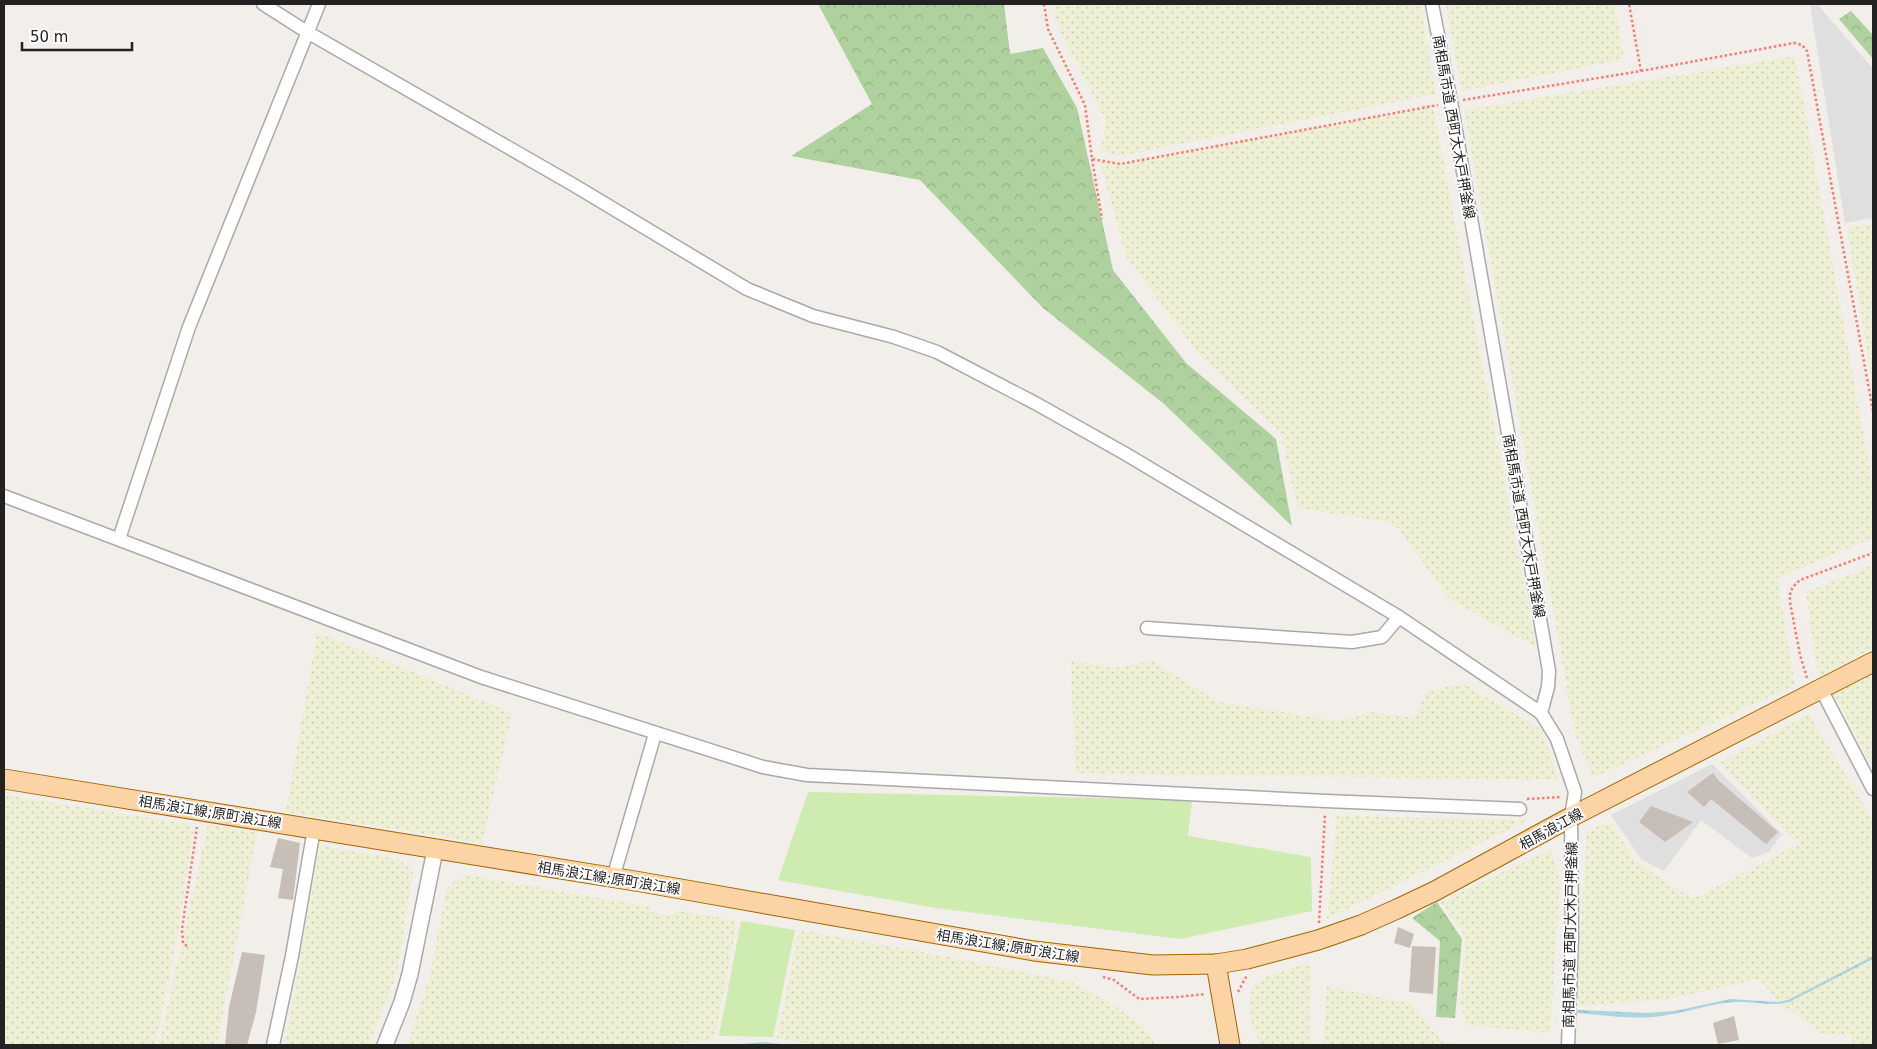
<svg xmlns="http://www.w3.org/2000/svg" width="1877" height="1049" font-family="'DejaVu Sans','Noto Sans JP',sans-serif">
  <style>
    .residential { fill: #e0dfdf }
    .farmland { fill: url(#farmland-dots) }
    .grass { fill: #ceebb0 }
    .forest { fill: url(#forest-crowns) }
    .water { fill: url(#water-ripples) }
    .building { fill: #c7beb8 }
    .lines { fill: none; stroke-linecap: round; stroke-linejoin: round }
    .minor-casing { stroke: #a9a9a9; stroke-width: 15 }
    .tertiary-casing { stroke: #a9a9a9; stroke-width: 18 }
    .primary-casing { stroke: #9f6601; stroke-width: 21 }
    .path { stroke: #f97c72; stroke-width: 2.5; stroke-dasharray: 2.5 2.5; stroke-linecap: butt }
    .minor { stroke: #fff; stroke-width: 12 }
    .tertiary { stroke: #fff; stroke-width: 15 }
    .primary { stroke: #fcd3a4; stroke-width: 19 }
    .labels { text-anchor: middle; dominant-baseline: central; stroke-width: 4; stroke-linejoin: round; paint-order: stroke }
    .street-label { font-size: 14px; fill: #222; stroke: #fff }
  </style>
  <defs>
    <pattern id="farmland-dots" width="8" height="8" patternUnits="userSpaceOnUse" patternTransform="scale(1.25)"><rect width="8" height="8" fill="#eef0d5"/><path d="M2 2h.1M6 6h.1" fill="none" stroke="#ccceb7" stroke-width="1.8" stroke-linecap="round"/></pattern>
    <pattern id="forest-crowns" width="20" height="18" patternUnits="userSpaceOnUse" patternTransform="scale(1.25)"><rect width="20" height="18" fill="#aed19e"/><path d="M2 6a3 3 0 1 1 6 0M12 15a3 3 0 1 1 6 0" fill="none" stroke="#95b388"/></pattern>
    <pattern id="water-ripples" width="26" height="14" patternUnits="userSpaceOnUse" patternTransform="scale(1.25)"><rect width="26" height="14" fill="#aad4df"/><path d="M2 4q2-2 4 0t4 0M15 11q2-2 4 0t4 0" fill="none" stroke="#92b6bf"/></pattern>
  </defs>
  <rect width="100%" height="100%" fill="#f2eee9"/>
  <g class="residential">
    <polygon points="1810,4 1817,4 1873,69 1873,218 1845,223"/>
    <polygon points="1712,764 1782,834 1769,852 1752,858 1701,820 1664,871 1642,860 1611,815"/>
  </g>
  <g class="farmland">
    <polygon points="1054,4 1420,4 1436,94 1119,156 1101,150 1106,121 1057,24"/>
    <polygon points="1446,4 1615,4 1624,59 1462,91"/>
    <polygon points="1795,56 1873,487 1873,538 1777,578 1795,685 1593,778 1575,734 1464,110"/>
    <polygon points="1433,106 1536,647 1450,600 1394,523 1298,508 1280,432 1200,356 1126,256 1100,161 1120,164"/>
    <polygon points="1873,223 1873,386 1847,229"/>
    <polygon points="1873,565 1873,648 1821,676 1816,664 1806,592"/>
    <polygon points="317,632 512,713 482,843 286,812"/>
    <polygon points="1071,661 1114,668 1152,661 1219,702 1339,721 1370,712 1415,718 1427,691 1464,684 1541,729 1558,780 1075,773"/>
    <polygon points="1873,671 1873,767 1833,692"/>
    <polygon points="1809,714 1873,821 1873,1045 1853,1045 1851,1035 1821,1033 1784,1006 1759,979 1668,999 1576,1006 1587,831 1610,821 1635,861 1693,899 1798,844 1720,762"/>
    <polygon points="4,795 189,824 193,831 178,933 155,1045 4,1045"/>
    <polygon points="1337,816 1528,820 1327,919"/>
    <polygon points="208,824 257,833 217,1045 159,1045"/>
    <polygon points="320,846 399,859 413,872 397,973 369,1045 285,1045"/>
    <polygon points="1551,849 1560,882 1550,1033 1464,1025 1464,1014 1460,1010 1465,936 1441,902"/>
    <polygon points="467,875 650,907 650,912 674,916 676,910 737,921 715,1039 662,1045 407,1045 430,976 446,890 454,881"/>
    <polygon points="799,930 939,955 1071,982 1109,1002 1141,1024 1157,1045 816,1045 777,1038"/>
    <polygon points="1310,962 1311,975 1310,1045 1260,1045 1251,1021 1249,1001 1252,986 1268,976"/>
    <polygon points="1327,986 1413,1004 1442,1042 1471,1045 1323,1045"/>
  </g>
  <g class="grass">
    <polygon points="808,792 1192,800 1188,836 1311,857 1312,911 1180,939 936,908 778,880"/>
    <polygon points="741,921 795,930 773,1037 719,1036"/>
  </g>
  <g class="forest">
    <polygon points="818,4 1004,4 1010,54 1043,48 1077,108 1113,270 1186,363 1276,439 1292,526 1164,404 1043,308 920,180 791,156 872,104"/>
    <polygon points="1851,11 1873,35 1873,59 1839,19"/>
    <polygon points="1437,902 1462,939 1455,1018 1436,1017 1440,941 1412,918"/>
  </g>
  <g class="water">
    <path d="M 1873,956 L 1873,959 L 1789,1002 C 1772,1007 1754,1001 1736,1002 C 1711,1003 1686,1013 1661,1016 C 1633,1020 1604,1015 1577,1013 L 1577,1010 L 1648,1013 L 1675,1011 L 1730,999 L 1778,1002 L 1788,1000 Z"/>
    <polygon points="764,1042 789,1045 729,1045"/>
  </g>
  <g class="building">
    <polygon points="1713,773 1718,780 1778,832 1766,844 1711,799 1704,807 1687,792"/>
    <polygon points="1651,806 1693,822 1665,842 1639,822"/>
    <polygon points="278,838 300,843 293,900 278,898 283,869 270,867"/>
    <polygon points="1398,927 1414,934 1410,948 1394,943"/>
    <polygon points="1412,946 1436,947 1433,994 1409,992"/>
    <polygon points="242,952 265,955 256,1012 247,1045 225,1045 229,1007"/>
    <polygon points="1734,1016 1739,1040 1718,1044 1713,1023"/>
  </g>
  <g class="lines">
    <g class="minor-casing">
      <g id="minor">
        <polyline points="263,4 307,32 572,184 747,289 813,316 894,337 937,352 1035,403 1124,453 1399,617 1541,713"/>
        <polyline points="1432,4 1451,102 1549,671 1548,687 1541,713 1557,739 1575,792 1571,817 1572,936 1568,1045"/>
        <polyline points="4,496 481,677 763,767 807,775 1326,801 1520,809"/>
        <polyline points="119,539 189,327 319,4"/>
        <polyline points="1147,628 1352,642 1382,637 1399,617"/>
        <polyline points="1821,689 1873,789"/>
        <polyline points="613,878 655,734"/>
        <polyline points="273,1045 292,956 314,829"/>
      </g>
    </g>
    <g class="tertiary-casing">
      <polyline id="tertiary" points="385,1045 402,1002 410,974 435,850"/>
    </g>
    <g class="primary-casing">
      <g id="primary">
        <polyline points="4,779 641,882 1034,951 1153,965 1216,964 1247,959 1318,940 1361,925 1397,909 1435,891 1571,817 1873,662"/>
        <polyline points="1216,964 1230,1045"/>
      </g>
    </g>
    <g class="path">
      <polyline points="1044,4 1048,29 1085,105 1092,159 1120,164 1438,105"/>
      <polyline points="1641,71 1794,43 1802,45 1807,51 1873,411"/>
      <polyline points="1463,100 1641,71 1629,4"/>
      <polyline points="1092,159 1102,219"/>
      <path d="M 1807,678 L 1800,655 L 1790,602 C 1789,591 1792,587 1800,580 L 1873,553"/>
      <polyline points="1527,799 1562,797"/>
      <polyline points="1319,923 1325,814"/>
      <polyline points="187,946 183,943 182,929 197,827"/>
      <polyline points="1103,977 1114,980 1139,999 1178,997 1205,994"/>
      <polyline points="1238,992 1247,975"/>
    </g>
    <use href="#minor" class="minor"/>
    <use href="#tertiary" class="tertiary"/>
    <use href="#primary" class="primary"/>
  </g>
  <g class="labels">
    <g class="street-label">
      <text transform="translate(1454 127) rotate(80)">南相馬市道 西町大木戸押釜線</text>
      <text transform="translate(1524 526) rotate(80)">南相馬市道 西町大木戸押釜線</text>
      <text transform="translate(210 812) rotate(9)">相馬浪江線;原町浪江線</text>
      <text transform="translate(1551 829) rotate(-29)">相馬浪江線</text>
      <text transform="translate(609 878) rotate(9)">相馬浪江線;原町浪江線</text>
      <text transform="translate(1570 935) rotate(-89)">南相馬市道 西町大木戸押釜線</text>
      <text transform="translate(1008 946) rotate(9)">相馬浪江線;原町浪江線</text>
    </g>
  </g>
  <rect width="1877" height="1049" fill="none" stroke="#222222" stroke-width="10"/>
  <path d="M22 42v8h110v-8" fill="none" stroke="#222222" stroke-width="2.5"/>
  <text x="30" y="42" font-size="15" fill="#222222" stroke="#ffffff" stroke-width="4" paint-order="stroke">50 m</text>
</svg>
